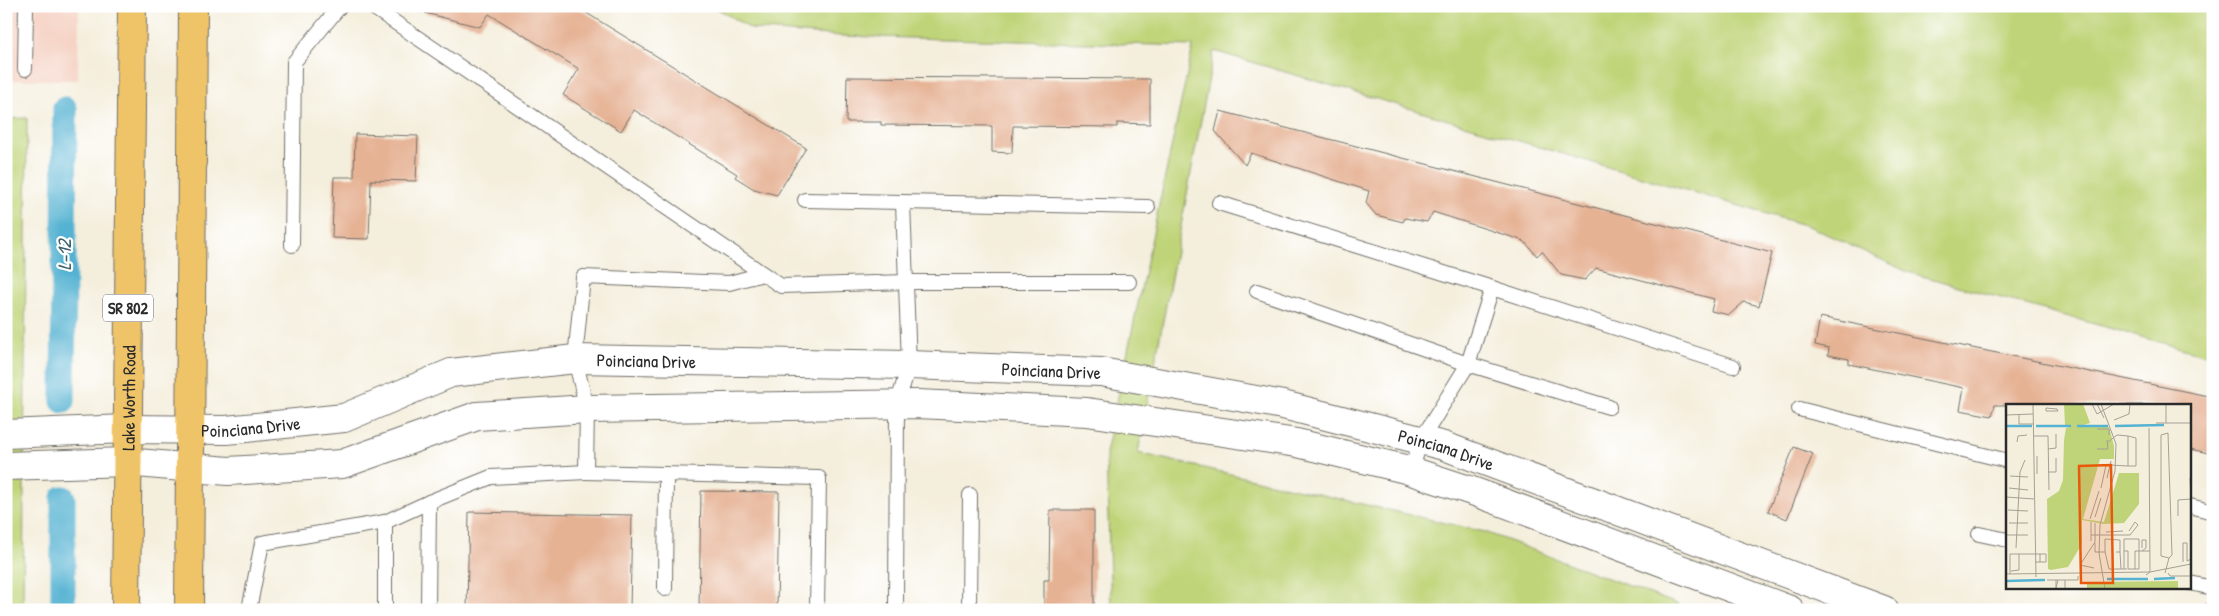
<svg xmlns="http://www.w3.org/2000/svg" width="2219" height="616" font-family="'Patrick Hand',sans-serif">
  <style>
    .built { fill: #f5d2c3 }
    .green { fill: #bfd478; stroke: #758052 }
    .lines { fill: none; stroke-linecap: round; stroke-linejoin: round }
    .canal { stroke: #54b2d2; stroke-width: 25 }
    .building { fill: #e6b294 }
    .service-casing { stroke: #716f69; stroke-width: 16 }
    .minor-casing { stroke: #716f69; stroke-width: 30 }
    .primary-casing { stroke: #716f69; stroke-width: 30 }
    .service { stroke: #fff; stroke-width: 14 }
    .minor { stroke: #fff; stroke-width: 28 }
    .primary { stroke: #efc469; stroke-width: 28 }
    .labels { text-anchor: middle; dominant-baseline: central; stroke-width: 4.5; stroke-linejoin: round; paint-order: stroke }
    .shield { fill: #fff; stroke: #6b6b6b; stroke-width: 1 }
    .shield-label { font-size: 16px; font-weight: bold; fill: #2b2b2b }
    .street-label { font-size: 18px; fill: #2b2b2b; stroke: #fff }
    .water-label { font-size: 19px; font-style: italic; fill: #3b616e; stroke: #fff }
    .inset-river { fill: none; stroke: #54b2d2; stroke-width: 2.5 }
    .inset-road { fill: none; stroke: #a4a095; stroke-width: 1 }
    .view { fill: #e8590c; fill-opacity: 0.15; stroke: #e8590c; stroke-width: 2.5 }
    .inset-edge { fill: none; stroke: #2b2b2b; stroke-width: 2.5 }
  </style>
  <rect width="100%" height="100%" fill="#fff"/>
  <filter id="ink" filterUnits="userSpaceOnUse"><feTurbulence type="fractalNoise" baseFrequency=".02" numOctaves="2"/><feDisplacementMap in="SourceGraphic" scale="10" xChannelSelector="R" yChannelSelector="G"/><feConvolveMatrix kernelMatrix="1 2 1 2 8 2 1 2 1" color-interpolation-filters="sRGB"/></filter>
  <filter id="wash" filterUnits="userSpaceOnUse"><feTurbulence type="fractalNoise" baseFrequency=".0096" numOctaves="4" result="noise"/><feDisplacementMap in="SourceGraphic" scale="20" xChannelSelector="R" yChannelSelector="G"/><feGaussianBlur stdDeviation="1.12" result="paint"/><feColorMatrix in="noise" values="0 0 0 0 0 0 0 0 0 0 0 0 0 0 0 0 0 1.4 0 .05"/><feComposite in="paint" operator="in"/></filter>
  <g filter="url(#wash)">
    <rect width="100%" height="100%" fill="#f4eedc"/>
    <polygon class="built" points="6,6 79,6 78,80 6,80"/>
    <g class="green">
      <polygon points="713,6 2213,6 2213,357 1908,272 1811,227 1214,51 1138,453 1485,532 1693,610 1111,610 1106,453 1193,46 841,36 751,29"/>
      <polygon points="27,118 23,610 6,610 6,119"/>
    </g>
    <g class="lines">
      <g class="canal">
        <polyline points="63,401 65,109"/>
        <polyline points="63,610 63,498"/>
      </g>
    </g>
    <g id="blocks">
      <g class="building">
        <polygon points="425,6 575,6 806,148 777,195 754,189 735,177 737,174 634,110 621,131 563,95 579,69 489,14 480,27 425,13"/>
        <polygon points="847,77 1150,79 1150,124 1117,123 1117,127 1013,126 1012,153 992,152 992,126 881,125 881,122 846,122"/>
        <polygon points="1220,111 1772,253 1759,306 1744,302 1729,315 1711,311 1714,299 1596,268 1585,280 1561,275 1542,251 1537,256 1524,241 1433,212 1427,222 1405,218 1403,222 1376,215 1366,203 1369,191 1251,153 1245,165 1215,131"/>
        <polygon points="355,134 418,136 416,181 371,180 369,239 332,238 334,177 354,177"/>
        <polygon points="1820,317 2213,397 2213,454 2190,449 2190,405 1995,405 1992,416 1960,410 1964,388 1849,364 1849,359 1828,355 1829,348 1815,345"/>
        <polygon points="1794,447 1813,454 1787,519 1768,511"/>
        <polygon points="701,491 779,492 777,610 699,610"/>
        <polygon points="1050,510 1094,510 1094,610 1044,610 1044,580 1049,580"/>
        <polygon points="469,512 632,515 630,610 467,610"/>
      </g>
    </g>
  </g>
  <g filter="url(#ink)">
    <use href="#blocks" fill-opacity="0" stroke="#716f69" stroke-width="1"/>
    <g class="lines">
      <g class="service-casing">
        <g id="service">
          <polyline points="371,6 781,286 906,282 1129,282"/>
          <polyline points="25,69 26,6"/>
          <polyline points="805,200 1148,207"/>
          <polyline points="1219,203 1492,288 1733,366"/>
          <polyline points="292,245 294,62 340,6"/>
          <polyline points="763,274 729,283 583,277 575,359 587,409 586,472 819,478 817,610"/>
          <polyline points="1257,291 1468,364 1609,407"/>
          <polyline points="1799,409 2008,461"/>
          <polyline points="1411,471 1421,440 1468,364 1492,288"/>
          <polyline points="2190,506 2213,512"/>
          <polyline points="1979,534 2008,540"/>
          <polyline points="2190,583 2213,588"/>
          <polyline points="665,589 666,474"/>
          <polyline points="249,610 262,543 385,522 429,502 491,477 586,472"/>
          <polyline points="385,610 385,522"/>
          <polyline points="428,610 429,502"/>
          <polyline points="896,610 897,405 909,365 903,203"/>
          <polyline points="969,610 970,495"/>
          <polyline points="2212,610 2213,607"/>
        </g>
      </g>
      <g class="minor-casing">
        <g id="minor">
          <path id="s1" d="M 6,434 L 126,429 L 226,430 L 344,418 L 451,373 L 575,359 L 909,365 L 1101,372 L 1283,405 L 1444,446 L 1884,610"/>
          <polyline points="6,466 126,462 228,471 342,464 477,416 587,409 918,404 1087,412 1297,443 1405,469 1475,492 1790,610"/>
        </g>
      </g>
      <g class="primary-casing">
        <g id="primary">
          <path id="s2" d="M 126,610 L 132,6"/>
          <polyline points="189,610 193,6"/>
        </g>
      </g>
      <use href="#service" class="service"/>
      <use href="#minor" class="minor"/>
      <use href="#primary" class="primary"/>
    </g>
  </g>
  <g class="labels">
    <rect class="shield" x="103" y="294.5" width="50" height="27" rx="4"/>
    <g class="shield-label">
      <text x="128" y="308">SR 802</text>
    </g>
    <g class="street-label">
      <text stroke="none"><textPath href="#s1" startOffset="651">Poinciana Drive</textPath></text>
      <text stroke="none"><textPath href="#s1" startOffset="1056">Poinciana Drive</textPath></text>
      <text stroke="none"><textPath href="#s2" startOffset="212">Lake Worth Road</textPath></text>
      <text stroke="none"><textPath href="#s1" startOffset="245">Poinciana Drive</textPath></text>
      <text stroke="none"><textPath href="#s1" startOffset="1460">Poinciana Drive</textPath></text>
    </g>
    <g class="water-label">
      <text transform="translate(64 255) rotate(-90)">L-12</text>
    </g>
  </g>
  <g transform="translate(2006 404)">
    <rect width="185" height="185" fill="#f4eedc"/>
    <path d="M 58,0 L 77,0 L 84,19 L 71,23 L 103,23 L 108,42 L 108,55 L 94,55 L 77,115 L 98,118 L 113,69 L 133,69 L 133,100 L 118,119 L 98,120 L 76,116 L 76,140 L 62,163 L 45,166 L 42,165 L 41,95 L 53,87 L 57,76 L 58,36 L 60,24 L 65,23 L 59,21 ZM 172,177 L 172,185 L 81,185 L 81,178 Z" fill="#bfd478"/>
    <path class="inset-river" d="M 0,22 L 26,22M 30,22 L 65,22M 71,22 L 102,22M 109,22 L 158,21M 101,175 L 142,175M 148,175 L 169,174M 0,177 L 39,176"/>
    <path class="inset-road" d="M 27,0 L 30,173M 86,0 L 91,10 L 108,0M 91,0 L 98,14M 95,0 L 110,40 L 109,67 L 94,121 L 93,149 L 99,185M 160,0 L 160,19M 40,4 L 51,5 L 52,7 L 40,7 ZM 13,10 L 13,20 L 28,20M 0,11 L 27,10M 108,16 L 123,10 L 124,0M 150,19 L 185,19M 91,25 L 103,25 L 103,31M 162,29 L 166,151 L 163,154 L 155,152 L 155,31 ZM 28,32 L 42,32 L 43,86M 122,32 L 130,34 L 130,62 L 122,62M 11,38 L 12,32 L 21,31M 42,45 L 50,44 L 50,30M 91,45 L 102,45 L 101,36M 42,68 L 50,68 L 50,54M 31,70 L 31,52M 4,72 L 22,73M 101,74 L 104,61 L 122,62 L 122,32 L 111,31 L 102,38M 184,74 L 185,93M 3,84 L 22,86M 95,84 L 100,61 L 104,61 L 105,57M 0,93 L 28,95M 2,106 L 22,107M 172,112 L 172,96 L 185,95M 89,113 L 95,94M 84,115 L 93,87M 3,119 L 22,119M 100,128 L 117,127M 0,131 L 22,131M 85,131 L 124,131 L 132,121 L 129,118 L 123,127M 85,137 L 85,118M 89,139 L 89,148 L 99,148 L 99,135 L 114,136 L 114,148 L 110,148M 10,144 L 14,68 L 19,56M 118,147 L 122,147 L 122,165 L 133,165 L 133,135 L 118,135 L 118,165M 136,147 L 140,144 L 140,136 L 136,136 L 136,144M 99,148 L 103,165 L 121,165M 114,148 L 115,165M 34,150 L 40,150 L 40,158 L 34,158M 177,158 L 177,139 L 181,139 L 181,157 L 185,155M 88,164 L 74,161 L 89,138 L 89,119M 129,165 L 129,147 L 144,147M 5,167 L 13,166 L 13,150M 159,169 L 163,154M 162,169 L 164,172 L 185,172M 0,170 L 144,168 L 185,160M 4,170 L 4,150 L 34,150 L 34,158 L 29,158M 140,171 L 144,168 L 143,24M 41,176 L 59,176M 50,176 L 50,184 L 52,176M 59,185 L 59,176 L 72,176 L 72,172"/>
    <path class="view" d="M 105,61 L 107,179 L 75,179 L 73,62 Z"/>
    <rect width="185" height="185" class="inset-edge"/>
  </g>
  <rect width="2219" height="616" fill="none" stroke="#fff" stroke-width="25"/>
</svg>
